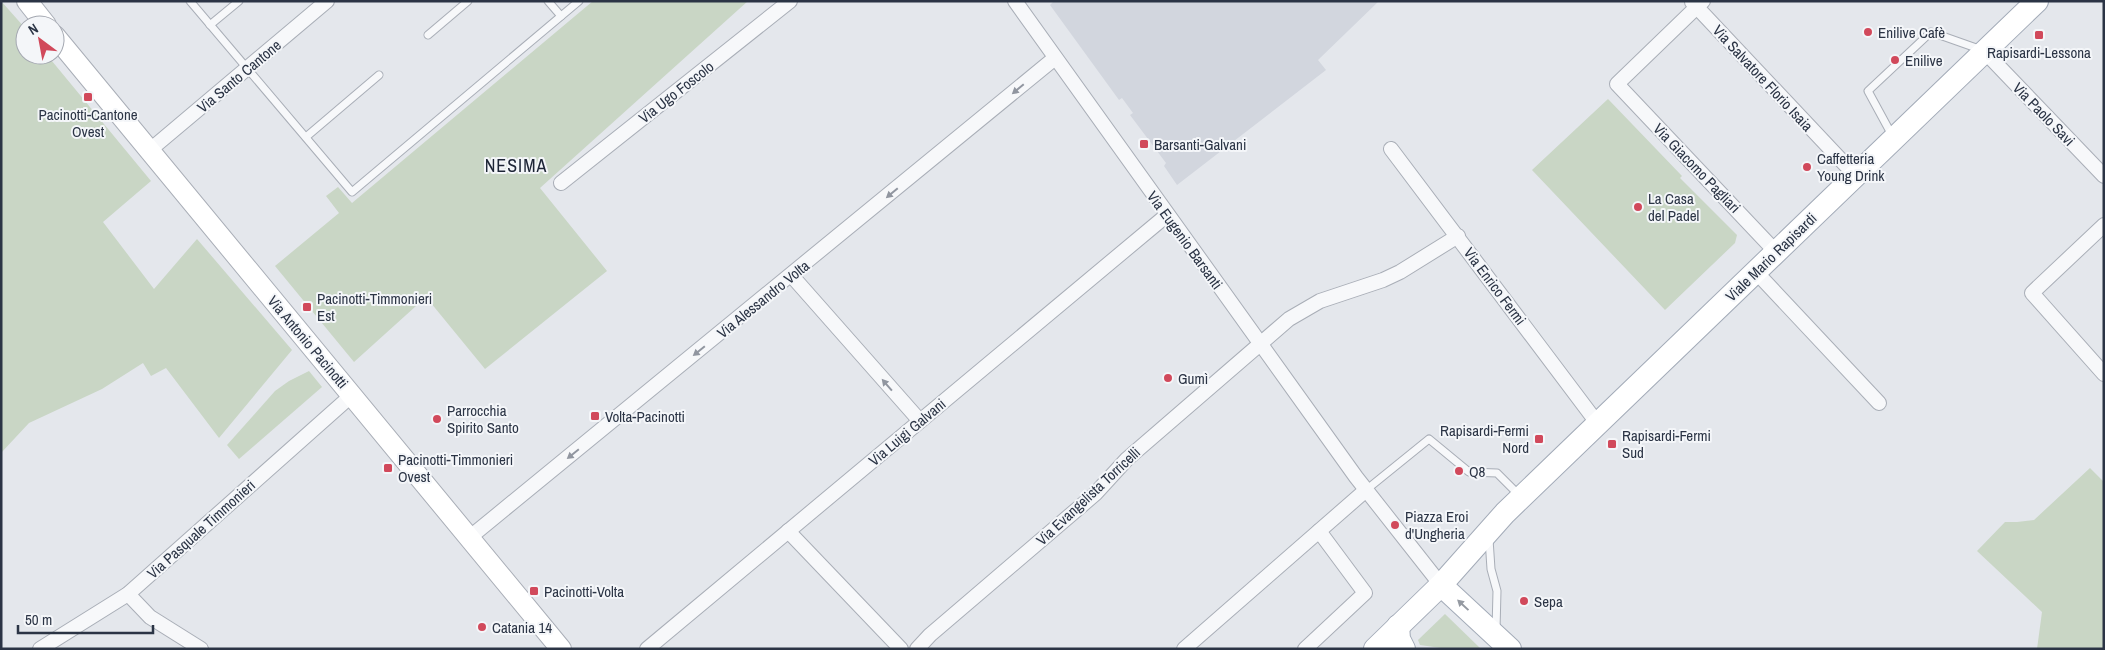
<svg xmlns="http://www.w3.org/2000/svg" width="2105" height="650" font-family="'Archivo Narrow',sans-serif">
  <style>
    .built { fill: #d2d6de }
    .green { fill: #c9d6c5 }
    .lines { fill: none; stroke-linecap: round; stroke-linejoin: round }
    .lane-casing { stroke: #a9aeb7; stroke-width: 9 }
    .street-casing { stroke: #a9aeb7; stroke-width: 16 }
    .secondary-casing { stroke: #a9aeb7; stroke-width: 22 }
    .primary-casing { stroke: #a3abb8; stroke-width: 24 }
    .lane { stroke: #f7f8fa; stroke-width: 7 }
    .street { stroke: #f7f8fa; stroke-width: 14 }
    .secondary { stroke: #fff; stroke-width: 20 }
    .primary { stroke: #fff; stroke-width: 22 }
    .oneway { fill: #9196a0 }
    .oneway2 { fill: #959aa2 }
    .poi-dot { fill: #d1495b; stroke: #f4f6f9; stroke-width: 2 }
    .labels { text-anchor: middle; dominant-baseline: central; stroke-width: 4; stroke-linejoin: round; paint-order: stroke }
    .poi-label { font-size: 15px; fill: #2b3445; stroke: #f4f6f9; text-anchor: start }
    .street-label { font-size: 15px; fill: #2b3445; stroke: #f4f6f9 }
    .quarter-label { font-size: 18px; letter-spacing: 1px; fill: #1d2536; stroke: #f4f6f9 }
  </style>
  <rect width="100%" height="100%" fill="#e4e7ec"/>
  <polygon class="built" points="1054,1 1379,1 1318,60 1326,70 1177,185 1164,166 1166,163 1130,115 1133,113 1122,98 1119,100 1050,5"/>
  <g class="green">
    <polygon points="1,1 25,28 25,55 47,55 151,181 103,222 154,289 197,239 292,350 219,438 166,368 151,376 143,363 102,389 29,423 1,453"/>
    <polygon points="593,1 748,1 540,188 607,271 485,369 426,297 354,362 275,266 339,213 326,196 338,187 352,203"/>
    <polygon points="1608,99 1682,176 1680,178 1737,235 1735,243 1665,310 1532,170"/>
    <polygon points="309,371 322,387 239,459 227,445 275,391 289,381"/>
    <polygon points="2090,468 2104,482 2104,649 2037,649 2042,612 1977,551 2005,522 2017,522 2034,520"/>
    <polygon points="1445,614 1481,649 1448,649 1420,645 1418,640"/>
  </g>
  <g class="lines">
    <g class="lane-casing">
      <g id="lane">
        <polyline points="190,1 352,192 579,1"/>
        <polyline points="548,1 561,16"/>
        <polyline points="210,25 239,1"/>
        <polyline points="428,35 468,1"/>
        <polyline points="306,137 379,75"/>
        <polyline points="1893,137 1868,91 1931,32 1982,50"/>
        <polyline points="1366,490 1429,439 1469,472 1497,473 1519,495"/>
        <polyline points="1489,539 1491,569 1497,591 1496,630"/>
      </g>
    </g>
    <g class="street-casing">
      <g id="street">
        <polyline points="1015,1 1356,477 1441,585"/>
        <polyline points="1703,1 1617,84 1776,252"/>
        <polyline points="1692,2 1856,176"/>
        <polyline points="1984,51 2104,176"/>
        <polyline points="1391,149 1598,424"/>
        <polyline points="150,150 327,1"/>
        <polyline points="561,183 790,1"/>
        <polyline points="2104,225 2032,293 2104,374"/>
        <polyline points="1756,272 1879,403"/>
        <polyline points="792,276 920,421"/>
        <polyline points="788,531 901,649"/>
        <polyline points="469,538 1055,58"/>
        <polyline points="128,594 150,617 201,649"/>
        <polyline points="40,649 128,594 352,395"/>
        <polyline points="647,649 1167,215"/>
        <polyline points="917,649 930,635 1095,494 1127,459 1289,319 1320,301 1383,280 1400,272 1458,236"/>
        <polyline points="1184,649 1366,490"/>
        <polyline points="1305,649 1365,593 1319,531"/>
      </g>
    </g>
    <g class="secondary-casing">
      <g id="secondary">
        <polyline points="27,1 46,25"/>
        <polyline points="55,36 561,649"/>
      </g>
    </g>
    <g class="primary-casing">
      <g id="primary">
        <polyline points="1441,585 1510,649"/>
        <polyline points="1398,626 1399,639 1404,649"/>
        <polyline points="1375,649 1441,585 1505,513 2037,1"/>
      </g>
    </g>
    <use href="#lane" class="lane"/>
    <use href="#street" class="street"/>
    <use href="#secondary" class="secondary"/>
    <use href="#primary" class="primary"/>
  </g>
  <defs><path id="oneway-solid" d="M-6-.8H1V-3.2L6.5 0L1 3.2V.8H-6Z" transform="scale(1.25)"/></defs>
  <g class="oneway">
    <use href="#oneway-solid" transform="translate(1018 89) rotate(140)"/>
    <use href="#oneway-solid" transform="translate(892 193) rotate(140)"/>
    <use href="#oneway-solid" transform="translate(699 351) rotate(141)"/>
    <use href="#oneway-solid" transform="translate(887 385) rotate(-131)"/>
    <use href="#oneway-solid" transform="translate(573 454) rotate(141)"/>
  </g>
  <use class="oneway2" href="#oneway-solid" transform="translate(1463 605) rotate(-137)"/>
  <g class="poi-dot">
    <circle cx="1868" cy="32" r="5"/>
    <rect x="2034" y="30" width="10" height="10" rx="2.5"/>
    <circle cx="1895" cy="60" r="5"/>
    <rect x="83" y="92" width="10" height="10" rx="2.5"/>
    <rect x="1139" y="139" width="10" height="10" rx="2.5"/>
    <circle cx="1807" cy="167" r="5"/>
    <circle cx="1638" cy="207" r="5"/>
    <rect x="302" y="302" width="10" height="10" rx="2.5"/>
    <circle cx="1168" cy="378" r="5"/>
    <rect x="590" y="411" width="10" height="10" rx="2.5"/>
    <circle cx="437" cy="419" r="5"/>
    <rect x="1534" y="434" width="10" height="10" rx="2.5"/>
    <rect x="1607" y="439" width="10" height="10" rx="2.5"/>
    <rect x="383" y="463" width="10" height="10" rx="2.5"/>
    <circle cx="1459" cy="471" r="5"/>
    <circle cx="1395" cy="525" r="5"/>
    <rect x="529" y="586" width="10" height="10" rx="2.5"/>
    <circle cx="1524" cy="601" r="5"/>
    <circle cx="482" cy="627" r="5"/>
  </g>
  <g class="labels">
    <g class="poi-label">
      <text x="1878" y="32">Enilive Cafè</text>
      <text x="2039" y="52" text-anchor="middle">Rapisardi-Lessona</text>
      <text x="1905" y="60">Enilive</text>
      <text x="88" y="114" text-anchor="middle">Pacinotti-Cantone<tspan x="88" dy="17">Ovest</tspan></text>
      <text x="1154" y="144">Barsanti-Galvani</text>
      <text x="1817" y="158">Caffetteria<tspan x="1817" dy="17">Young Drink</tspan></text>
      <text x="1648" y="198">La Casa<tspan x="1648" dy="17">del Padel</tspan></text>
      <text x="317" y="298">Pacinotti-Timmonieri<tspan x="317" dy="17">Est</tspan></text>
      <text x="1178" y="378">Gumì</text>
      <text x="447" y="410">Parrocchia<tspan x="447" dy="17">Spirito Santo</tspan></text>
      <text x="605" y="416">Volta-Pacinotti</text>
      <text x="1529" y="430" text-anchor="end">Rapisardi-Fermi<tspan x="1529" dy="17">Nord</tspan></text>
      <text x="1622" y="435">Rapisardi-Fermi<tspan x="1622" dy="17">Sud</tspan></text>
      <text x="398" y="459">Pacinotti-Timmonieri<tspan x="398" dy="17">Ovest</tspan></text>
      <text x="1469" y="471">Q8</text>
      <text x="1405" y="516">Piazza Eroi<tspan x="1405" dy="17">d'Ungheria</tspan></text>
      <text x="544" y="591">Pacinotti-Volta</text>
      <text x="1534" y="601">Sepa</text>
      <text x="492" y="627">Catania 14</text>
    </g>
    <g class="street-label">
      <text transform="translate(239 76) rotate(-40)">Via Santo Cantone</text>
      <text transform="translate(1763 78) rotate(47)">Via Salvatore Florio Isaia</text>
      <text transform="translate(676 92) rotate(-38)">Via Ugo Foscolo</text>
      <text transform="translate(2044 114) rotate(46)">Via Paolo Savi</text>
      <text transform="translate(1697 168) rotate(46)">Via Giacomo Pagliari</text>
      <text transform="translate(1185 240) rotate(54)">Via Eugenio Barsanti</text>
      <text transform="translate(1771 257) rotate(-44)">Viale Mario Rapisardi</text>
      <text transform="translate(1495 286) rotate(53)">Via Enrico Fermi</text>
      <text transform="translate(763 299) rotate(-39)">Via Alessandro Volta</text>
      <text transform="translate(308 342) rotate(50)">Via Antonio Pacinotti</text>
      <text transform="translate(907 432) rotate(-40)">Via Luigi Galvani</text>
      <text transform="translate(1088 496) rotate(-43)">Via Evangelista Torricelli</text>
      <text transform="translate(201 529) rotate(-42)">Via Pasquale Timmonieri</text>
    </g>
    <g class="quarter-label">
      <text x="516" y="165">NESIMA</text>
    </g>
  </g>
  <rect width="2105" height="650" fill="none" stroke="#2b3445" stroke-width="5"/>
  <g transform="translate(40 40) rotate(328)"><circle r="24" fill="#f4f6f9" stroke="#a4a8b1"/>
  <path d="M0-4L9 19L0 12L-9 19Z" fill="#d1495b"/>
  <text y="-8" font-size="14" font-weight="bold" text-anchor="middle" fill="#2b3445">N</text>
  </g>
  <path d="M18 625v8h135v-8" fill="none" stroke="#2b3445" stroke-width="2.5"/>
  <text x="25" y="625" font-size="15" fill="#2b3445" stroke="#f4f6f9" stroke-width="4" paint-order="stroke">50 m</text>
</svg>
